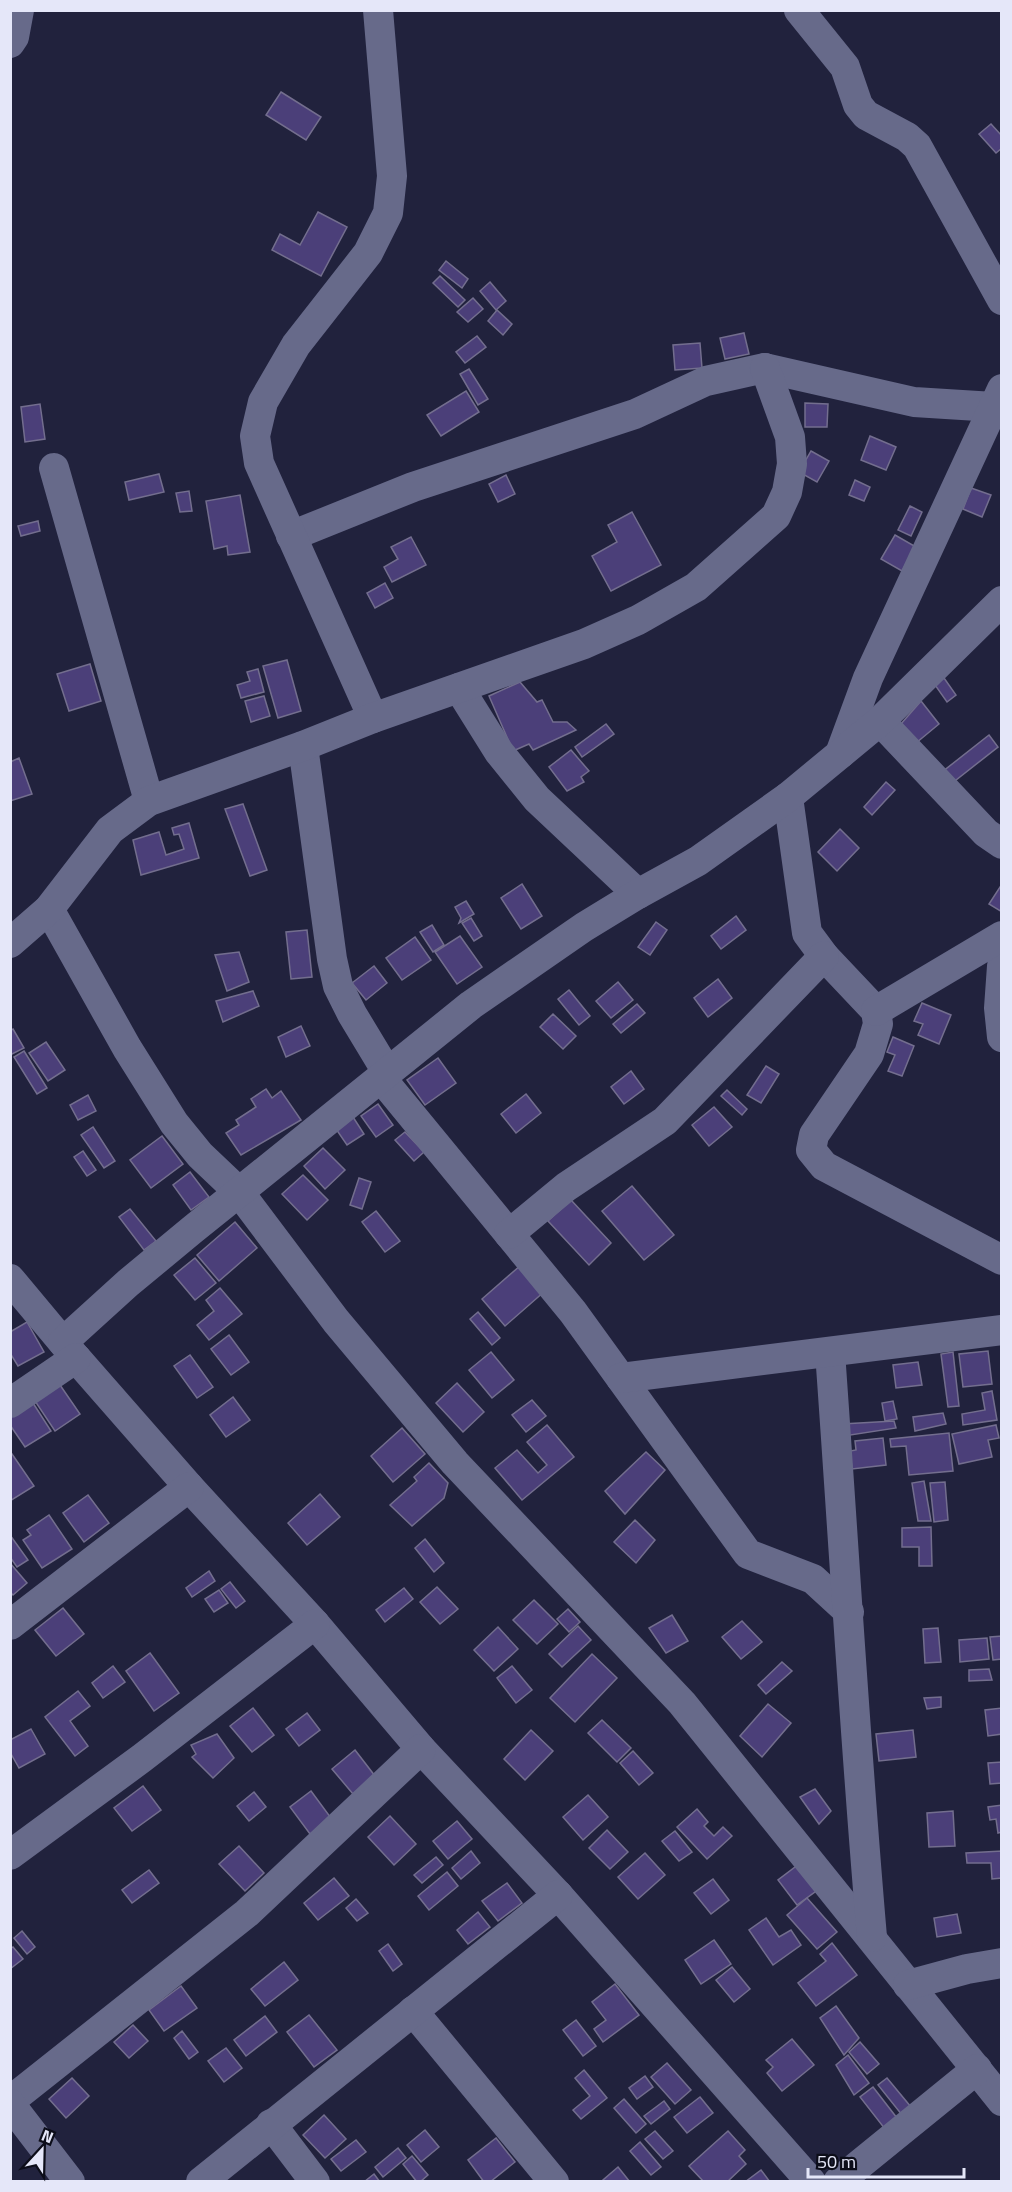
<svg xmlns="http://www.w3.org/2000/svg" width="1012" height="2192" font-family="'Titillium Web',sans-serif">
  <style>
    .building { fill: #4b3f79; stroke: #736e8e; stroke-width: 1.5 }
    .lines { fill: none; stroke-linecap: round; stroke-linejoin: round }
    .minor { stroke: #676a8a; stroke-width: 30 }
  </style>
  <rect width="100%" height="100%" fill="#21223d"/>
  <g class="building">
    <polygon points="281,92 321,117 306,140 266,115"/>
    <polygon points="991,124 1002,136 1002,148 996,153 979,134"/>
    <polygon points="318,212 347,227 321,276 272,250 280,234 300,245"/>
    <polygon points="446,261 468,279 462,288 439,270"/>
    <polygon points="440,276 465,300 458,307 433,283"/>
    <polygon points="490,282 506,301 496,310 480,291"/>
    <polygon points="473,298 483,309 468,322 457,312"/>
    <polygon points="497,310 512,324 503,335 488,321"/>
    <polygon points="744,333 749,354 725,359 720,338"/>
    <polygon points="477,336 486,347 465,363 456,352"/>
    <polygon points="700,343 702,368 675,370 673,345"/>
    <polygon points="469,369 488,399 478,405 460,374"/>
    <polygon points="466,391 479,412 441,436 427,415"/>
    <polygon points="805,403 828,404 827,427 805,427"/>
    <polygon points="40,404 45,439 25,442 21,407"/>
    <polygon points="870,436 896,447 886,470 861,460"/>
    <polygon points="811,451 829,461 817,482 799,472"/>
    <polygon points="159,474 164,492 129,500 125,482"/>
    <polygon points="506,475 515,494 498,502 489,484"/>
    <polygon points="855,480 870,487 864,501 849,495"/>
    <polygon points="971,488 991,495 982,517 963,509"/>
    <polygon points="189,491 192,511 180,512 176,493"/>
    <polygon points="240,495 250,552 228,555 227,546 214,549 206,501"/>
    <polygon points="910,506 922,512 911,536 898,530"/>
    <polygon points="632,512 661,565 611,591 592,556 617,542 608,525"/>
    <polygon points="38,521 40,531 21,536 18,526"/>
    <polygon points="895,535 916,547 902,571 881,559"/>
    <polygon points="411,537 426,565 392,582 384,567 398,559 391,547"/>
    <polygon points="385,583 393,598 375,608 367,593"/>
    <polygon points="287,660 301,711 278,718 263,666"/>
    <polygon points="90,664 101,701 69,711 57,674"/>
    <polygon points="258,669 264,692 241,698 237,685 250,681 247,672"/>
    <polygon points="944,678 956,695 947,702 935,685"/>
    <polygon points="520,682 537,702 542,700 553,722 567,722 576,730 533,750 529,744 513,751 489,696"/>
    <polygon points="264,696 270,716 251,722 245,701"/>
    <polygon points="921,701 939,724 916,743 900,725"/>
    <polygon points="606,724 614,734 582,757 575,747"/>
    <polygon points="989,735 998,747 951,784 942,772"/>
    <polygon points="571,750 589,771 581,777 584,782 567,791 549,767"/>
    <polygon points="19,758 32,794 10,801 10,762"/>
    <polygon points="886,782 895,790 872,815 864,807"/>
    <polygon points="243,804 267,870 250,876 225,809"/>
    <polygon points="189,823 199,858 141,875 133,840 159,832 166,855 184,849 179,834 174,835 172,828"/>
    <polygon points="840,829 859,848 837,871 818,852"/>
    <polygon points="522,884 542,916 521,929 501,898"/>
    <polygon points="1002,884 1002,912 989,904"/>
    <polygon points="466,901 474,914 459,923 461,918 455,907"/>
    <polygon points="736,916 746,930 721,949 711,936"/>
    <polygon points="471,918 482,936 474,941 462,923"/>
    <polygon points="656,922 667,930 650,955 638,947"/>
    <polygon points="432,925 444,945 433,952 420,932"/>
    <polygon points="307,930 312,977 291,979 286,932"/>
    <polygon points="460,936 482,967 457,984 435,952"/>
    <polygon points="415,937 431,960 402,980 386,958"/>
    <polygon points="239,952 249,982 227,991 215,955"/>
    <polygon points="374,966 387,983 366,1000 352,983"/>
    <polygon points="718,979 732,998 708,1017 694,998"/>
    <polygon points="618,982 633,1000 611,1018 596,1001"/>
    <polygon points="569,990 590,1016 579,1025 558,999"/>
    <polygon points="253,991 259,1006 223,1022 216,1001"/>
    <polygon points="922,1003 951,1015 939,1044 918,1035 923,1024 914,1021"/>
    <polygon points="637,1004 645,1013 621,1033 613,1024"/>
    <polygon points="553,1014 576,1036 563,1049 540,1027"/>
    <polygon points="301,1026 310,1046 286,1057 278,1037"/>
    <polygon points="13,1029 24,1048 10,1055 10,1031"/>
    <polygon points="893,1037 914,1046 902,1076 888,1071 895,1055 887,1052"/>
    <polygon points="46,1042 65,1070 48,1081 29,1053"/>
    <polygon points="24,1051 47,1088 37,1094 14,1057"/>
    <polygon points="438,1058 456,1083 425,1105 407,1080"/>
    <polygon points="766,1066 779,1074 761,1103 747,1095"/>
    <polygon points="631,1071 644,1089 624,1104 611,1087"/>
    <polygon points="266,1089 272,1098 281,1091 301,1120 241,1155 226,1133 239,1125 236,1120 256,1107 251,1099"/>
    <polygon points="727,1090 747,1109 742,1115 721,1096"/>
    <polygon points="526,1094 541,1113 516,1133 501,1114"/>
    <polygon points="88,1095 96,1111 78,1120 70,1105"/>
    <polygon points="378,1104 393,1125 376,1137 361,1116"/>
    <polygon points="714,1107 732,1127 709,1146 692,1125"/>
    <polygon points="353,1117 364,1134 347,1145 336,1129"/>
    <polygon points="93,1127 115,1161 104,1168 81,1135"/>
    <polygon points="405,1132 424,1152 414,1161 395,1140"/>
    <polygon points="162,1136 183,1164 151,1188 130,1160"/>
    <polygon points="323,1148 345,1170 325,1189 304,1166"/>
    <polygon points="83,1151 96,1170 87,1176 74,1157"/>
    <polygon points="190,1172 209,1197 191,1210 173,1185"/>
    <polygon points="303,1175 328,1200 307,1220 282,1194"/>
    <polygon points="359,1178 371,1182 362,1209 350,1205"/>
    <polygon points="632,1186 674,1235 644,1260 602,1211"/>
    <polygon points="571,1200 611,1243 589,1265 548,1221"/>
    <polygon points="130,1209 156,1241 144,1250 119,1217"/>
    <polygon points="376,1211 400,1241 385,1252 362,1222"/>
    <polygon points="235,1222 257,1248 219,1281 197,1255"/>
    <polygon points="195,1258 216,1283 195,1300 174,1275"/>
    <polygon points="521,1265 545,1291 505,1326 482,1299"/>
    <polygon points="220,1288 242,1314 209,1340 197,1325 214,1311 206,1300"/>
    <polygon points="478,1312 500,1338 492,1345 470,1319"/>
    <polygon points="27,1322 44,1352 18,1366 10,1353 10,1332"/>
    <polygon points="229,1335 249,1362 231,1375 211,1349"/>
    <polygon points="988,1351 992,1384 963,1387 959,1354"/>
    <polygon points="491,1352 514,1380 492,1398 469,1370"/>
    <polygon points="953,1352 959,1406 948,1407 941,1354"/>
    <polygon points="190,1355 213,1387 197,1398 174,1366"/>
    <polygon points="918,1362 922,1385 896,1388 893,1365"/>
    <polygon points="457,1383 484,1412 463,1432 436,1403"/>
    <polygon points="60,1385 80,1414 55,1431 35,1401"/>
    <polygon points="992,1391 997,1420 963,1425 962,1414 985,1410 982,1393"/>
    <polygon points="233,1397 250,1420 226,1437 210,1415"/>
    <polygon points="532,1400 546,1416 526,1432 512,1415"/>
    <polygon points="893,1401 897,1419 885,1421 882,1403"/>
    <polygon points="33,1403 51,1431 25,1447 10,1425 10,1417"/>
    <polygon points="943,1413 946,1424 915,1431 913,1417"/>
    <polygon points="894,1421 896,1428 844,1436 842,1424"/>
    <polygon points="547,1425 574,1457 522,1500 495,1468 517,1450 538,1473 547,1465 527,1442"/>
    <polygon points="996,1425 999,1438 988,1440 992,1457 959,1464 952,1434"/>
    <polygon points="402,1428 425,1454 393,1482 371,1456"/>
    <polygon points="949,1433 953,1471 909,1475 906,1446 891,1447 890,1439"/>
    <polygon points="883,1438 886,1465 852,1469 850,1451 856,1450 855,1441"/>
    <polygon points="646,1452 665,1470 625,1514 605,1491"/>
    <polygon points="12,1454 34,1486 10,1501 10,1455"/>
    <polygon points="429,1463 448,1483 444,1498 412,1526 390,1505 417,1481 414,1477"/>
    <polygon points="924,1481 931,1521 918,1521 912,1483"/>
    <polygon points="945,1482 948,1520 934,1522 930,1483"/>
    <polygon points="320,1494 340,1517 307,1545 288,1523"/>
    <polygon points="88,1495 109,1523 84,1542 63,1513"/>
    <polygon points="49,1515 72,1549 42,1568 23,1540 31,1535 27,1530"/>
    <polygon points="635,1520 655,1540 636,1563 614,1542"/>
    <polygon points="931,1527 932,1566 919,1566 919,1547 902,1547 902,1528"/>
    <polygon points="10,1535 28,1560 17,1567 10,1557"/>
    <polygon points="425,1539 444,1563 434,1572 415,1548"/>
    <polygon points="10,1563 27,1583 13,1595 10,1592"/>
    <polygon points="209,1571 215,1581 192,1597 186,1588"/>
    <polygon points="230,1582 245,1601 236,1608 221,1589"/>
    <polygon points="437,1587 458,1609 440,1624 420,1602"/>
    <polygon points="404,1588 413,1599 385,1622 376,1610"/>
    <polygon points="219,1590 228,1603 214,1612 205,1599"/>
    <polygon points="534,1600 558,1624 537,1644 513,1620"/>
    <polygon points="63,1608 84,1634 56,1656 35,1630"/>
    <polygon points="568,1609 580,1622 569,1632 557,1619"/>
    <polygon points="672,1615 688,1641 666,1653 649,1628"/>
    <polygon points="742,1621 762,1642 741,1659 722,1637"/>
    <polygon points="578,1626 591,1640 562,1667 549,1654"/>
    <polygon points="498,1627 518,1649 494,1671 474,1650"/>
    <polygon points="938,1628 941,1662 925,1663 923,1629"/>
    <polygon points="1002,1636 1002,1659 993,1660 990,1637"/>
    <polygon points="987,1638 989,1659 960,1662 959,1640"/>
    <polygon points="150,1653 179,1693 154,1711 126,1671"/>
    <polygon points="592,1654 617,1678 575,1722 550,1698"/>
    <polygon points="782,1662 792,1671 766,1694 758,1685"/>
    <polygon points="113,1666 125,1682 103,1698 92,1683"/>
    <polygon points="512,1666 532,1690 516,1703 497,1678"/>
    <polygon points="989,1669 992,1680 969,1681 969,1670"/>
    <polygon points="78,1691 90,1706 70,1721 88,1746 75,1756 45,1717"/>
    <polygon points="941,1697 941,1707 927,1709 924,1698"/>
    <polygon points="768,1704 791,1723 762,1757 740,1736"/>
    <polygon points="253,1708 274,1735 252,1752 230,1726"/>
    <polygon points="1002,1708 1002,1734 988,1736 985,1710"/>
    <polygon points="307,1713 320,1730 299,1746 286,1729"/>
    <polygon points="602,1720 631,1748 617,1762 588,1733"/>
    <polygon points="31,1729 45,1754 19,1768 10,1752 10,1740"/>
    <polygon points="531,1730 553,1751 525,1780 504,1759"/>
    <polygon points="913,1730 916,1757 879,1761 876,1734"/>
    <polygon points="217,1734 234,1758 213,1778 192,1757 196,1754 191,1745"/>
    <polygon points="355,1750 375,1776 353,1794 332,1769"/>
    <polygon points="633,1751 653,1773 639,1785 620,1763"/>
    <polygon points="1002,1762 1002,1783 990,1784 988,1763"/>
    <polygon points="143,1786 161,1810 132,1831 114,1808"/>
    <polygon points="815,1789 831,1811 819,1824 800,1797"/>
    <polygon points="311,1791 331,1818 310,1834 290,1807"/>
    <polygon points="254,1792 266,1807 249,1821 237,1806"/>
    <polygon points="588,1795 608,1817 583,1840 563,1817"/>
    <polygon points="1002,1805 1002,1832 998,1833 996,1819 990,1820 988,1807"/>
    <polygon points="697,1809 708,1822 704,1826 714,1836 723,1827 732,1836 707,1859 677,1827"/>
    <polygon points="953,1811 955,1846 929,1847 927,1813"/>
    <polygon points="390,1816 416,1844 394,1865 368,1837"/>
    <polygon points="457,1821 472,1839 448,1859 433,1841"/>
    <polygon points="607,1830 628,1852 610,1869 589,1848"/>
    <polygon points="675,1831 692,1852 679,1861 662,1841"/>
    <polygon points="239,1846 264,1873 245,1891 219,1864"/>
    <polygon points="471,1851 480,1863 461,1879 452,1868"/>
    <polygon points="1002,1851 1002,1878 992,1879 991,1863 967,1863 966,1853"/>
    <polygon points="645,1853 665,1875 638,1899 618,1877"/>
    <polygon points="436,1857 443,1865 422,1883 414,1875"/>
    <polygon points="799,1864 819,1889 797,1905 778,1880"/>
    <polygon points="149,1870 159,1883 132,1903 122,1890"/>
    <polygon points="447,1872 458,1886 429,1910 418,1896"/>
    <polygon points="334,1878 349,1896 318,1920 304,1903"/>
    <polygon points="713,1879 729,1900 711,1914 694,1893"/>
    <polygon points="507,1883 522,1903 498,1921 482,1901"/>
    <polygon points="807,1898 837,1932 817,1949 787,1915"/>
    <polygon points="356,1899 368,1913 357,1921 346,1908"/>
    <polygon points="478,1912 490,1927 468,1944 457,1930"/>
    <polygon points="957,1914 961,1933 937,1937 934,1918"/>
    <polygon points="766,1918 779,1937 791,1930 801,1945 773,1965 749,1930"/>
    <polygon points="22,1931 35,1947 27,1954 14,1938"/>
    <polygon points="714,1940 731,1964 701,1984 685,1960"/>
    <polygon points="832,1943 857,1975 816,2006 798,1983 826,1961 820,1954"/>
    <polygon points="388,1944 402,1964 393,1971 379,1951"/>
    <polygon points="13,1947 23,1959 10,1969 10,1949"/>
    <polygon points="284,1962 298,1980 265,2006 251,1989"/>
    <polygon points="732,1967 750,1989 734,2002 716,1980"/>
    <polygon points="615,1984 639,2015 603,2042 594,2029 606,2020 592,2002"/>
    <polygon points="181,1986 197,2008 164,2031 149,2010"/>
    <polygon points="836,2006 859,2038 844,2055 820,2018"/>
    <polygon points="309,2015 337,2050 314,2067 287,2032"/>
    <polygon points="265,2016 277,2032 246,2056 234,2040"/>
    <polygon points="576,2020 596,2046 583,2056 563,2030"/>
    <polygon points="133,2025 148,2041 129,2058 114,2042"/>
    <polygon points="182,2031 198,2052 189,2059 174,2038"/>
    <polygon points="792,2039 814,2065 782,2091 767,2073 773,2067 766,2060"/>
    <polygon points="860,2042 879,2064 867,2074 849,2052"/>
    <polygon points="226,2048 242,2068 224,2082 208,2061"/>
    <polygon points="848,2055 869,2083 854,2095 836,2065"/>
    <polygon points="667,2063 691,2090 675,2104 651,2077"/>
    <polygon points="584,2070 607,2098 581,2119 573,2110 590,2096 575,2078"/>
    <polygon points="645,2076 653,2087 637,2099 629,2088"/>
    <polygon points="72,2078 89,2096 66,2118 49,2099"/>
    <polygon points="887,2078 911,2107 902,2115 878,2085"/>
    <polygon points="873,2087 897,2118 885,2129 860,2097"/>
    <polygon points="700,2097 713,2113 687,2133 674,2117"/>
    <polygon points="624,2099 646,2124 636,2133 614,2108"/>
    <polygon points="664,2101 670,2109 651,2124 644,2116"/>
    <polygon points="324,2115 346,2139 325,2158 303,2135"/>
    <polygon points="425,2130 439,2147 421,2162 407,2145"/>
    <polygon points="655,2131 673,2151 663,2159 645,2139"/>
    <polygon points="728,2131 745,2150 739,2156 746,2164 727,2182 704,2182 689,2166"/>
    <polygon points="496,2138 515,2162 490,2182 484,2182 468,2160"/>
    <polygon points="356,2140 366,2152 341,2171 331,2159"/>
    <polygon points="640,2142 661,2167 651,2175 630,2151"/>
    <polygon points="398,2148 406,2158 383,2177 375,2167"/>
    <polygon points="412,2156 428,2175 420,2182 417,2182 403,2164"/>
    <polygon points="618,2167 630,2182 604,2182 603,2180"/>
    <polygon points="761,2170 770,2182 745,2182"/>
    <polygon points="374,2174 380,2182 364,2182"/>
  </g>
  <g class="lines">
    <g class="minor">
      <polyline points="799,10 845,67 858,105 866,115 907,137 917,146 1002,300"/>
      <polyline points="10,43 14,37 19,10"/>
      <polyline points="54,468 149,801"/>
      <polyline points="291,536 413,487 635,414 706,381 765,368 914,402 994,407"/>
      <polyline points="459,688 499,752 537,799 638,894"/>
      <polyline points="373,718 259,463 255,436 263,402 296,345 368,253 388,213 392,176 378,10"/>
      <polyline points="880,721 986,833 1002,844"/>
      <polyline points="303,746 332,959 338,986 352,1014 387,1072"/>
      <polyline points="840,754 868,678 1002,389"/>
      <polyline points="788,797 807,933 824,956 876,1011 878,1024 869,1054 814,1135 811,1150 824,1166 1002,1260"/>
      <polyline points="49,909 127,1048 174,1123 200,1155 239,1192 336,1321 455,1463 682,1703 1002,2101"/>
      <polyline points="10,943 49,909 110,830 149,801 303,746 373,718 584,644 638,620 696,587 776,516 787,492 792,464 790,437 765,368"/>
      <polyline points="1002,966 999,1008 1002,1037"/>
      <polyline points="876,1011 1002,936"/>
      <polyline points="381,1078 573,1312 748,1554 813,1579 849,1612"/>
      <polyline points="509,1234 566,1187 665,1121 824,956"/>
      <polyline points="10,1279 76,1358 189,1487 315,1624 421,1749 558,1895 811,2182"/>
      <polyline points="63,1342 128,1283 192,1230 471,1005 584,927 638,894 698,861 788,797 880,721 1002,601"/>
      <path d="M 830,1352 C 844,1547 855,1742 872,1937"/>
      <polyline points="621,1378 1002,1330"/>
      <polyline points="10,1403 76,1358"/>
      <polyline points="10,1625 189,1487"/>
      <polyline points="10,1855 142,1758 315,1624"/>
      <polyline points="908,1985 967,1969 1002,1963"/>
      <polyline points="413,2011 554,2182"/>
      <polyline points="10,2101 247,1913 421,1749"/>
      <polyline points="10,2104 70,2182"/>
      <polyline points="271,2124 315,2182"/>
      <polyline points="201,2182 558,1895"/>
      <polyline points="838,2182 977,2069"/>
    </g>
  </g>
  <rect width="1012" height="2192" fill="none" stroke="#e5e7f9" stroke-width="24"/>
  <g transform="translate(42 2150) rotate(22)" stroke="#0c0d19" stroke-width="4.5" paint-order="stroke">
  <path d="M0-4.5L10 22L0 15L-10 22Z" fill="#e5e7f9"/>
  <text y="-9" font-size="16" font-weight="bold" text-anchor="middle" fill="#e5e7f9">N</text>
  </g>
  <path d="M808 2168v9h156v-9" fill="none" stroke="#e5e7f9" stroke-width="3"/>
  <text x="817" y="2168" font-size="18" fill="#e5e7f9" stroke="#0c0d19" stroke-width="4.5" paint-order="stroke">50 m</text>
</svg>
